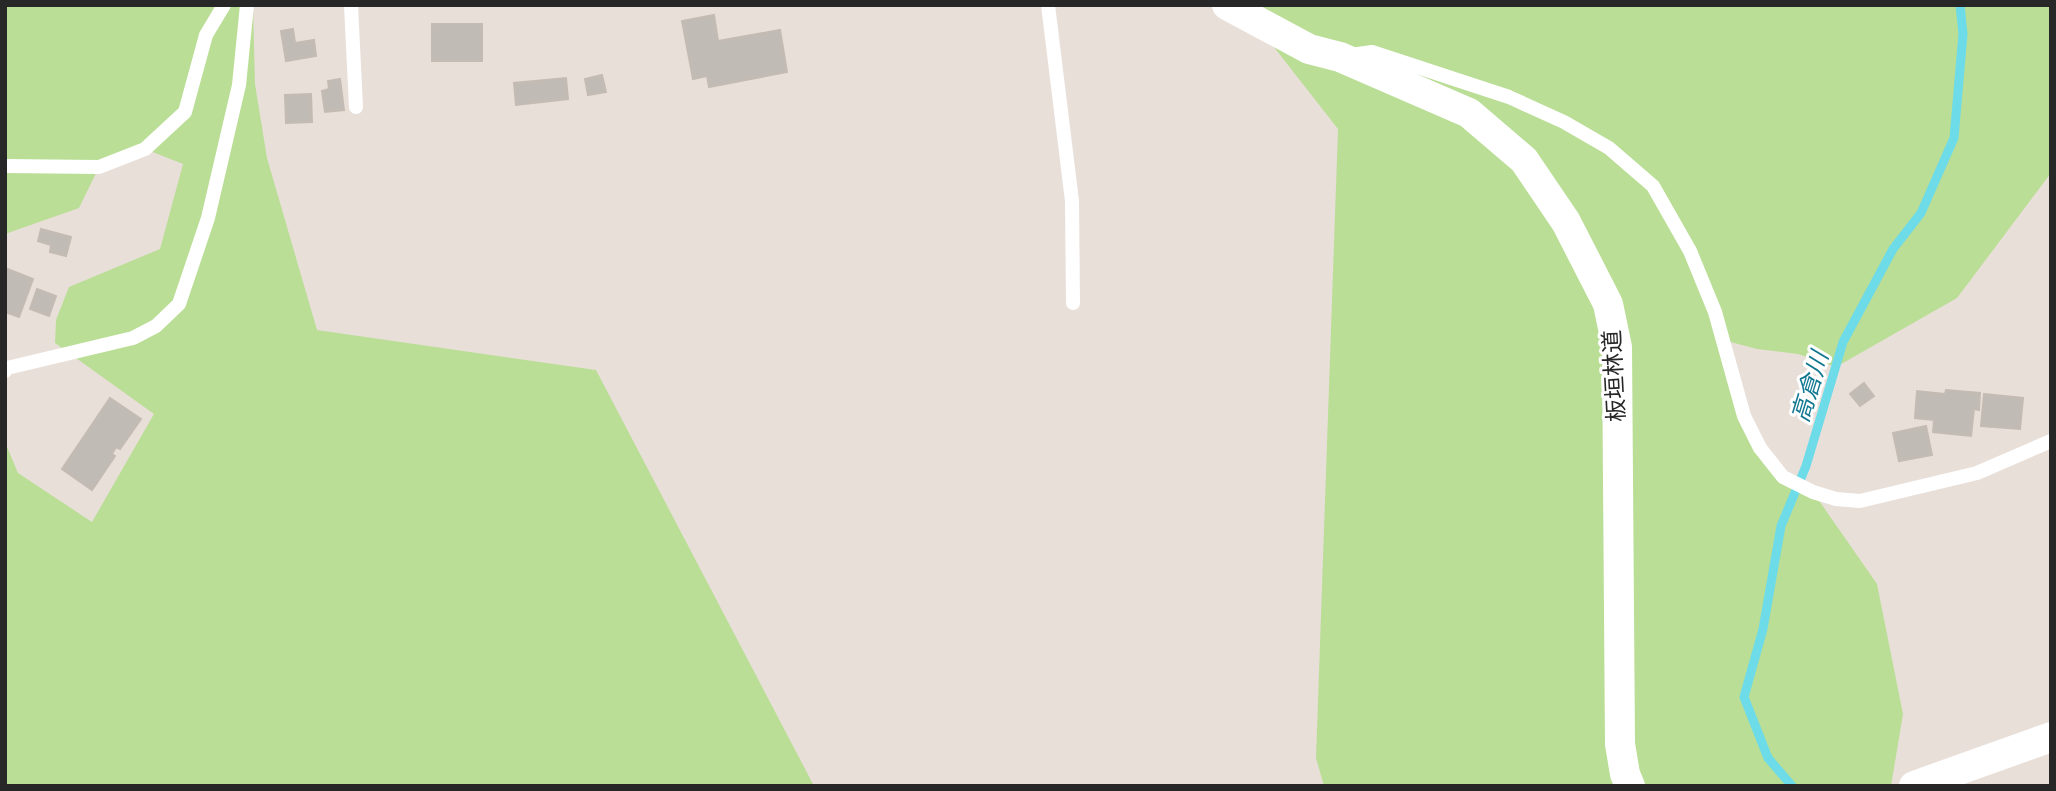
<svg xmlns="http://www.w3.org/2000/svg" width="2056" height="791" font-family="'Fira Sans Condensed','Noto Sans JP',sans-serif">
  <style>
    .green { fill: #bade96 }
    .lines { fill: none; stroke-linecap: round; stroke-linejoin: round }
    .stream { stroke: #6edbe8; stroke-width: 9 }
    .building { fill: #c1bbb5; stroke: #c4bbb3; stroke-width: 2 }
    .service { stroke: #fff; stroke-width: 14 }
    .minor { stroke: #fff; stroke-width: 30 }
    .labels { text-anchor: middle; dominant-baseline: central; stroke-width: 6; stroke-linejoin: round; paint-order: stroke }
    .street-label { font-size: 23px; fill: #272727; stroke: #fff }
    .water-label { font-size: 24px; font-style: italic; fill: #127890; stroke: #fff }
  </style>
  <rect width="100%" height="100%" fill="#e9dfd9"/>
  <g class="green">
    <polygon points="5,5 253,5 255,84 267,158 317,330 596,370 814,786 5,786 5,442 18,473 92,522 154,414 55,343 56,320 69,287 160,249 183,164 145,149 99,167 79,208 5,234"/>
    <polygon points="1241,5 2051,5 2051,173 1957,298 1836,367 1798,354 1757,349 1723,340 1744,416 1783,477 1813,492 1877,584 1903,714 1891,786 1324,786 1316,758 1338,129"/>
  </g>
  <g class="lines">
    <polyline class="stream" points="1792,786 1768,758 1744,697 1763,629 1781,526 1806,466 1843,342 1893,249 1921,213 1954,138 1963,34 1960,5"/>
  </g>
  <g class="building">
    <polygon points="714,15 718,41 780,30 787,72 709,87 707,76 693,79 682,21"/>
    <rect x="432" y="24" width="50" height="37"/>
    <polygon points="293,29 295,43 314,40 316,56 286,61 281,31"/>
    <polygon points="602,75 606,92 588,95 585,79"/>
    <polygon points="566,78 568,99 516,105 514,83"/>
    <polygon points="340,79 344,110 325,112 322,91 329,89 328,81"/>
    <polygon points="311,94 312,122 286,123 285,95"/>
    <polygon points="41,229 71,237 66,256 50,252 51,245 38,241"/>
    <polygon points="5,268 33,279 19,317 5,312"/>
    <polygon points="37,289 56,296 49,316 30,309"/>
    <polygon points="1864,383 1874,396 1860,406 1850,394"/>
    <polygon points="1946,390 1980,393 1979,410 1974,409 1971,436 1933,432 1934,420 1915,418 1917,391 1945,394"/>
    <polygon points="1984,394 2023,398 2020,429 1981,426"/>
    <polygon points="110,398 141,419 120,449 116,447 112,454 115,456 92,490 62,469"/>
    <polygon points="1926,426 1932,455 1899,461 1893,433"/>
  </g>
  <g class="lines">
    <g class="service">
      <polyline points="351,5 356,107"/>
      <polyline points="1048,5 1072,201 1073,303"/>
      <polyline points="1351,55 1372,52 1509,97 1564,122 1609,148 1653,186 1690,251 1715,312 1744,416 1760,448 1783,477 1813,492 1836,499 1860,501 1977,473 2051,441"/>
      <polyline points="5,166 99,167 145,149 185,112 206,35 224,5"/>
      <polyline points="5,371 7,368 133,338 156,326 179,304 208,218 239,85 247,5"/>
    </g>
    <g class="minor">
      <polyline points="1227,5 1309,49 1340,57 1469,113 1524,160 1566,222 1608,304 1617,347 1620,744 1625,774 1630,786"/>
      <polyline points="1914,786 2051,737"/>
    </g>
  </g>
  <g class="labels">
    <g class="street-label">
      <text transform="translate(1614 376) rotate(-93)">板垣林道</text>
    </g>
    <g class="water-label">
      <text transform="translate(1810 387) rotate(-73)">高倉川</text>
    </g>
  </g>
  <rect width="2056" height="791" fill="none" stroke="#272727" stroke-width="14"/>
</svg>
